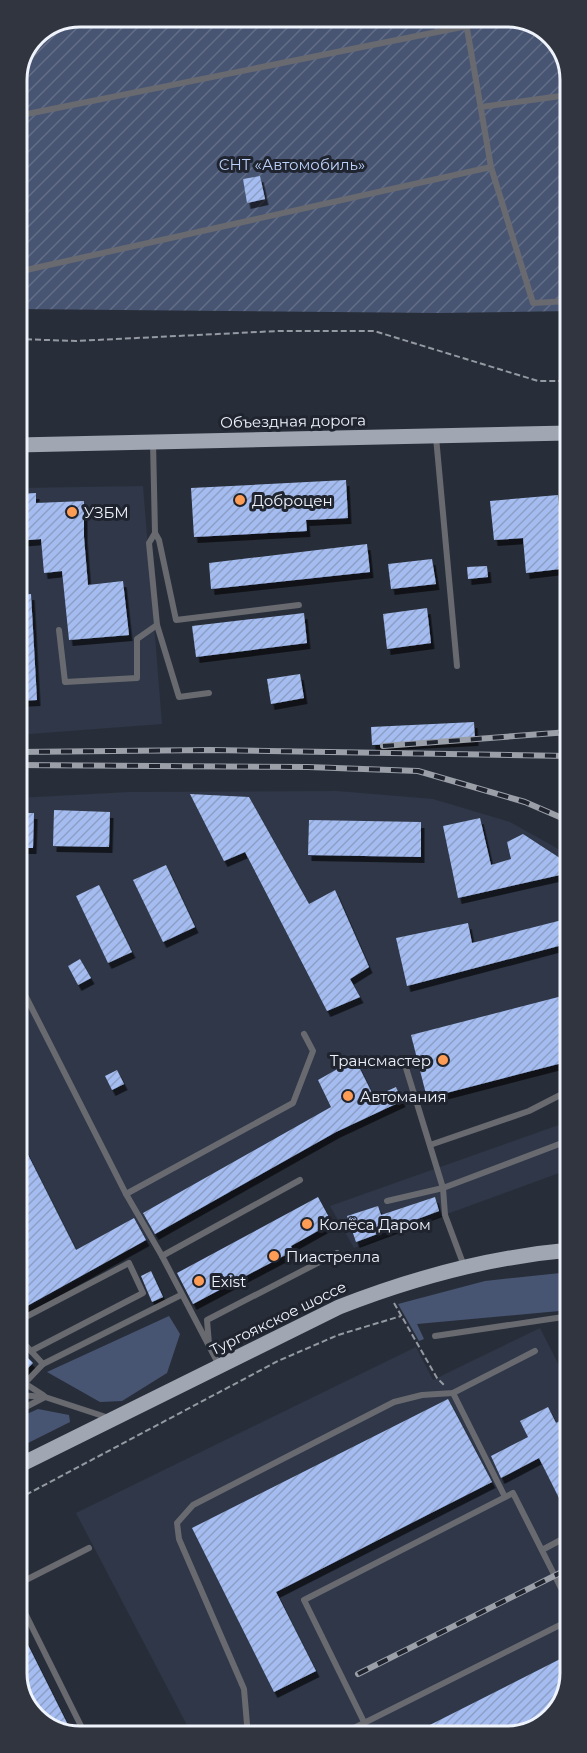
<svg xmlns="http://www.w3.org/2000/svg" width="587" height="1753" font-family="Montserrat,sans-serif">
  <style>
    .built { fill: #2f3748 }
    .grass { fill: #485572 }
    .garden { fill: url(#garden-furrows) }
    .building { fill: url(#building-hatch); filter: url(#shadow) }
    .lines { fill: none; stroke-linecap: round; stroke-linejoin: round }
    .path { stroke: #9499a2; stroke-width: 2; stroke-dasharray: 6 3; stroke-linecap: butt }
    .service { stroke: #686a70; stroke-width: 6 }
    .primary { stroke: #a0a6b2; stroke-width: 15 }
    .rail-casing { stroke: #9a9fa8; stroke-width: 6 }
    .rail { stroke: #1f242f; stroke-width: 4; stroke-dasharray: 11; stroke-linecap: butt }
    .poi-dot { fill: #fd9c55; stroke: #1f242f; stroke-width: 2 }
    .labels { text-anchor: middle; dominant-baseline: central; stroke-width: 6; stroke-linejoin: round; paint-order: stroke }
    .park-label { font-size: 15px; fill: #bdd2fd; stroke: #1f242f }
    .street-label { font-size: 15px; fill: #eff3fb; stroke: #1f242f }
    .poi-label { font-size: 15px; fill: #eff3fb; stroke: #1f242f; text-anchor: start }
    .rim { fill: none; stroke: #eff3fb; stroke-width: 3 }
  </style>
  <defs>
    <pattern id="garden-furrows" width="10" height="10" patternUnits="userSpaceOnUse" patternTransform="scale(1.5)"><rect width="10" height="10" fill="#485572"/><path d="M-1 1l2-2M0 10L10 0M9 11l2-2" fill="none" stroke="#636e87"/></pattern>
    <pattern id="building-hatch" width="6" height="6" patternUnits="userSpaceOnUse" patternTransform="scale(1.5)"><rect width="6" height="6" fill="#a4bcef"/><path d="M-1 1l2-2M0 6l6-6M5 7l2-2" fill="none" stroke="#8d9fc6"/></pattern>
    <filter id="shadow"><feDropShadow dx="3.5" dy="6" stdDeviation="0" flood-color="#0009"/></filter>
  </defs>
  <rect width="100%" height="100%" fill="#282e39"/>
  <g class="built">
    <polygon points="143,486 162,724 17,735 17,488"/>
    <polygon points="337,791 433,799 510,822 569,855 570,1059 409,1094 361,1113 259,1176 18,1314 18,798 129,792"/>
    <polygon points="570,1121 570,1169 354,1248 330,1206"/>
    <polygon points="540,1328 570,1387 570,1673 557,1712 523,1734 177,1736 189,1729 76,1513 416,1347 433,1380"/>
  </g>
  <g class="grass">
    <polygon points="570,1272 570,1310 417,1324 424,1339 419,1341 398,1304 485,1281"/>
    <polygon points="169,1316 180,1334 167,1373 122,1401 100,1402 47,1372"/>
    <polygon points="38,1409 69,1415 70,1422 18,1448 18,1418"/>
  </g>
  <polygon class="garden" points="80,17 511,17 548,32 568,64 569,311 439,313 17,309 17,76 35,35"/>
  <g class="building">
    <polygon points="260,176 265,199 247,203 243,179"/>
    <polygon points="346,480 348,518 306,520 307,531 194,537 191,488"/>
    <polygon points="36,493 36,503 84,501 84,537 88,585 123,581 129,635 69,640 62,571 44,573 41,539 17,541 17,494"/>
    <polygon points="558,495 562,543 569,542 569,568 526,573 523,538 494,540 490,501"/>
    <polygon points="367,544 370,572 211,589 209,563"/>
    <polygon points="432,559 436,584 391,589 388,564"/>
    <polygon points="487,566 488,577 468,579 467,567"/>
    <polygon points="31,594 37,700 17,701 17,595"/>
    <polygon points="427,608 431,643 387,649 383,614"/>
    <polygon points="304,613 307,643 196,657 192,626"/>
    <polygon points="300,674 304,698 271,704 267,679"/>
    <polygon points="474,722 475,740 372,745 371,727"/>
    <polygon points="190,794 249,797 309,904 335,890 369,967 350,979 360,997 327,1011 245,852 224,861"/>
    <polygon points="54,810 110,812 109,847 53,846"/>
    <polygon points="18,813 34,813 33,848 18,848"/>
    <polygon points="480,818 491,865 511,859 507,842 523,834 569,864 569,873 458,898 443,826"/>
    <polygon points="309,820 421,822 421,857 308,855"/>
    <polygon points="166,865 195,927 163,942 133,880"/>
    <polygon points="99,885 132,952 108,963 76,896"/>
    <polygon points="570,918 570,943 407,986 396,938 468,923 472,943"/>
    <polygon points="80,959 91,978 78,985 68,966"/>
    <polygon points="570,994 570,1061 427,1098 411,1035"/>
    <polygon points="355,1059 374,1097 396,1087 402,1101 336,1132 155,1234 143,1213 331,1107 318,1080"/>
    <polygon points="117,1070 124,1084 112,1090 105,1076"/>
    <polygon points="18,1135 76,1250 134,1218 146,1240 18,1311"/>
    <polygon points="318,1197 332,1223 291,1246 293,1251 193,1304 177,1273"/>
    <polygon points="435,1197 439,1211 356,1242 347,1216 378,1206 381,1215"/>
    <polygon points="151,1271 163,1297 152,1302 141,1276"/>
    <polygon points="18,1348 33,1363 21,1375 18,1374"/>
    <polygon points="448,1399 492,1482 276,1592 316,1671 274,1692 192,1528"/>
    <polygon points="548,1407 556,1423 570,1415 570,1499 562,1504 539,1458 501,1478 491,1456 528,1437 520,1421"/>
    <polygon points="19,1627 73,1735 38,1721 19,1689"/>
    <polygon points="570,1654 570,1673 557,1711 511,1734 410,1735"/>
  </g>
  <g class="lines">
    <g class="path">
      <polyline points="17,339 76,341 278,331 374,331 538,381 569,381"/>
      <polyline points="394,1303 437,1378 444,1385"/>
      <polyline points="18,1499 278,1361 338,1335 401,1316"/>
    </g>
    <g class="service">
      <polyline points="465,17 491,167 533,303 569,301"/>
      <polyline points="481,107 568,95"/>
      <polyline points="17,116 467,26"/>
      <polyline points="17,272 491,167"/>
      <polyline points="436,437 457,666"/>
      <polyline points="153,442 155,533 159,540 176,620 299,605"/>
      <polyline points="155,533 149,543 157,625 179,697 209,693"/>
      <polyline points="59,630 65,682 137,678 137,639 157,625"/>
      <polyline points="18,981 126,1194"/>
      <polyline points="406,1068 443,1188 445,1215 464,1266"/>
      <polyline points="430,1145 529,1111 570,1090"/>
      <polyline points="387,1201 443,1188 570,1140"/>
      <polyline points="162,1256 126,1194 293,1103 313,1051 304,1034"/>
      <polyline points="18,1321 129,1263 143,1293 31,1351"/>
      <polyline points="435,1336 570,1316"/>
      <polyline points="18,1337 43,1364"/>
      <polyline points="209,1344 207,1320 337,1253"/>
      <polyline points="219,1365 162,1256 300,1180"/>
      <polyline points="18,1379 43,1395"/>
      <polyline points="24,1384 43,1364 181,1295"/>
      <polyline points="453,1393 505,1497"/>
      <polyline points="18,1395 45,1397 109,1418"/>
      <polyline points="18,1411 45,1397"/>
      <polyline points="542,1550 570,1535"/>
      <polyline points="18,1584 89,1548"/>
      <polyline points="18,1611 23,1609 86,1736"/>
      <polyline points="364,1722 304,1600 513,1493 570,1606"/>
      <polyline points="340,1735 570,1620"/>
      <polyline points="248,1736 244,1689 179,1539 177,1523 193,1505 394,1402 422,1395 453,1393 535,1351"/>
    </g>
    <g class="primary">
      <polyline points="17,445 569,433"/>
      <path d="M 18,1466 L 339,1307 C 413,1278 490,1257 570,1250"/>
    </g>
    <g class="rail-casing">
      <g id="rail">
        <polyline points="383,746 569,732"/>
        <polyline points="17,752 210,750 569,756"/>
        <polyline points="17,765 308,767 418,771 525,802 569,821"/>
        <polyline points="358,1674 570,1568"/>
      </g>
    </g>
    <use href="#rail" class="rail"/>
  </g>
  <g class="poi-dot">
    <circle cx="240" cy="500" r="6"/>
    <circle cx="72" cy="512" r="6"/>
    <circle cx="443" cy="1060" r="6"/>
    <circle cx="348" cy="1096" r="6"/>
    <circle cx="307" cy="1224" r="6"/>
    <circle cx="274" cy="1256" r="6"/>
    <circle cx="199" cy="1281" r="6"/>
  </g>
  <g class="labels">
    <g class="park-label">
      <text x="292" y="164">СНТ «Автомобиль»</text>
    </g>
    <g class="street-label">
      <text transform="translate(293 421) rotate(-1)">Объездная дорога</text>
      <text transform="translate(278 1318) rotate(-26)">Тургоякское шоссе</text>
    </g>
    <g class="poi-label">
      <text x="252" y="500">Доброцен</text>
      <text x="84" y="512">УЗБМ</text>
      <text x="431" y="1060" text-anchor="end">Трансмастер</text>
      <text x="360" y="1096">Автомания</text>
      <text x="319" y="1224">Колёса Даром</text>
      <text x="286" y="1256">Пиастрелла</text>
      <text x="211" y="1281">Exist</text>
    </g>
  </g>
  <path d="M0 0H587V1753H0ZM80 27H507A53 53 0 0 1 560 80V1673A53 53 0 0 1 507 1726H80A53 53 0 0 1 27 1673V80A53 53 0 0 1 80 27Z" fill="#30353f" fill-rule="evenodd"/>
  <path class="rim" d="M80 27H507A53 53 0 0 1 560 80V1673A53 53 0 0 1 507 1726H80A53 53 0 0 1 27 1673V80A53 53 0 0 1 80 27Z"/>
</svg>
